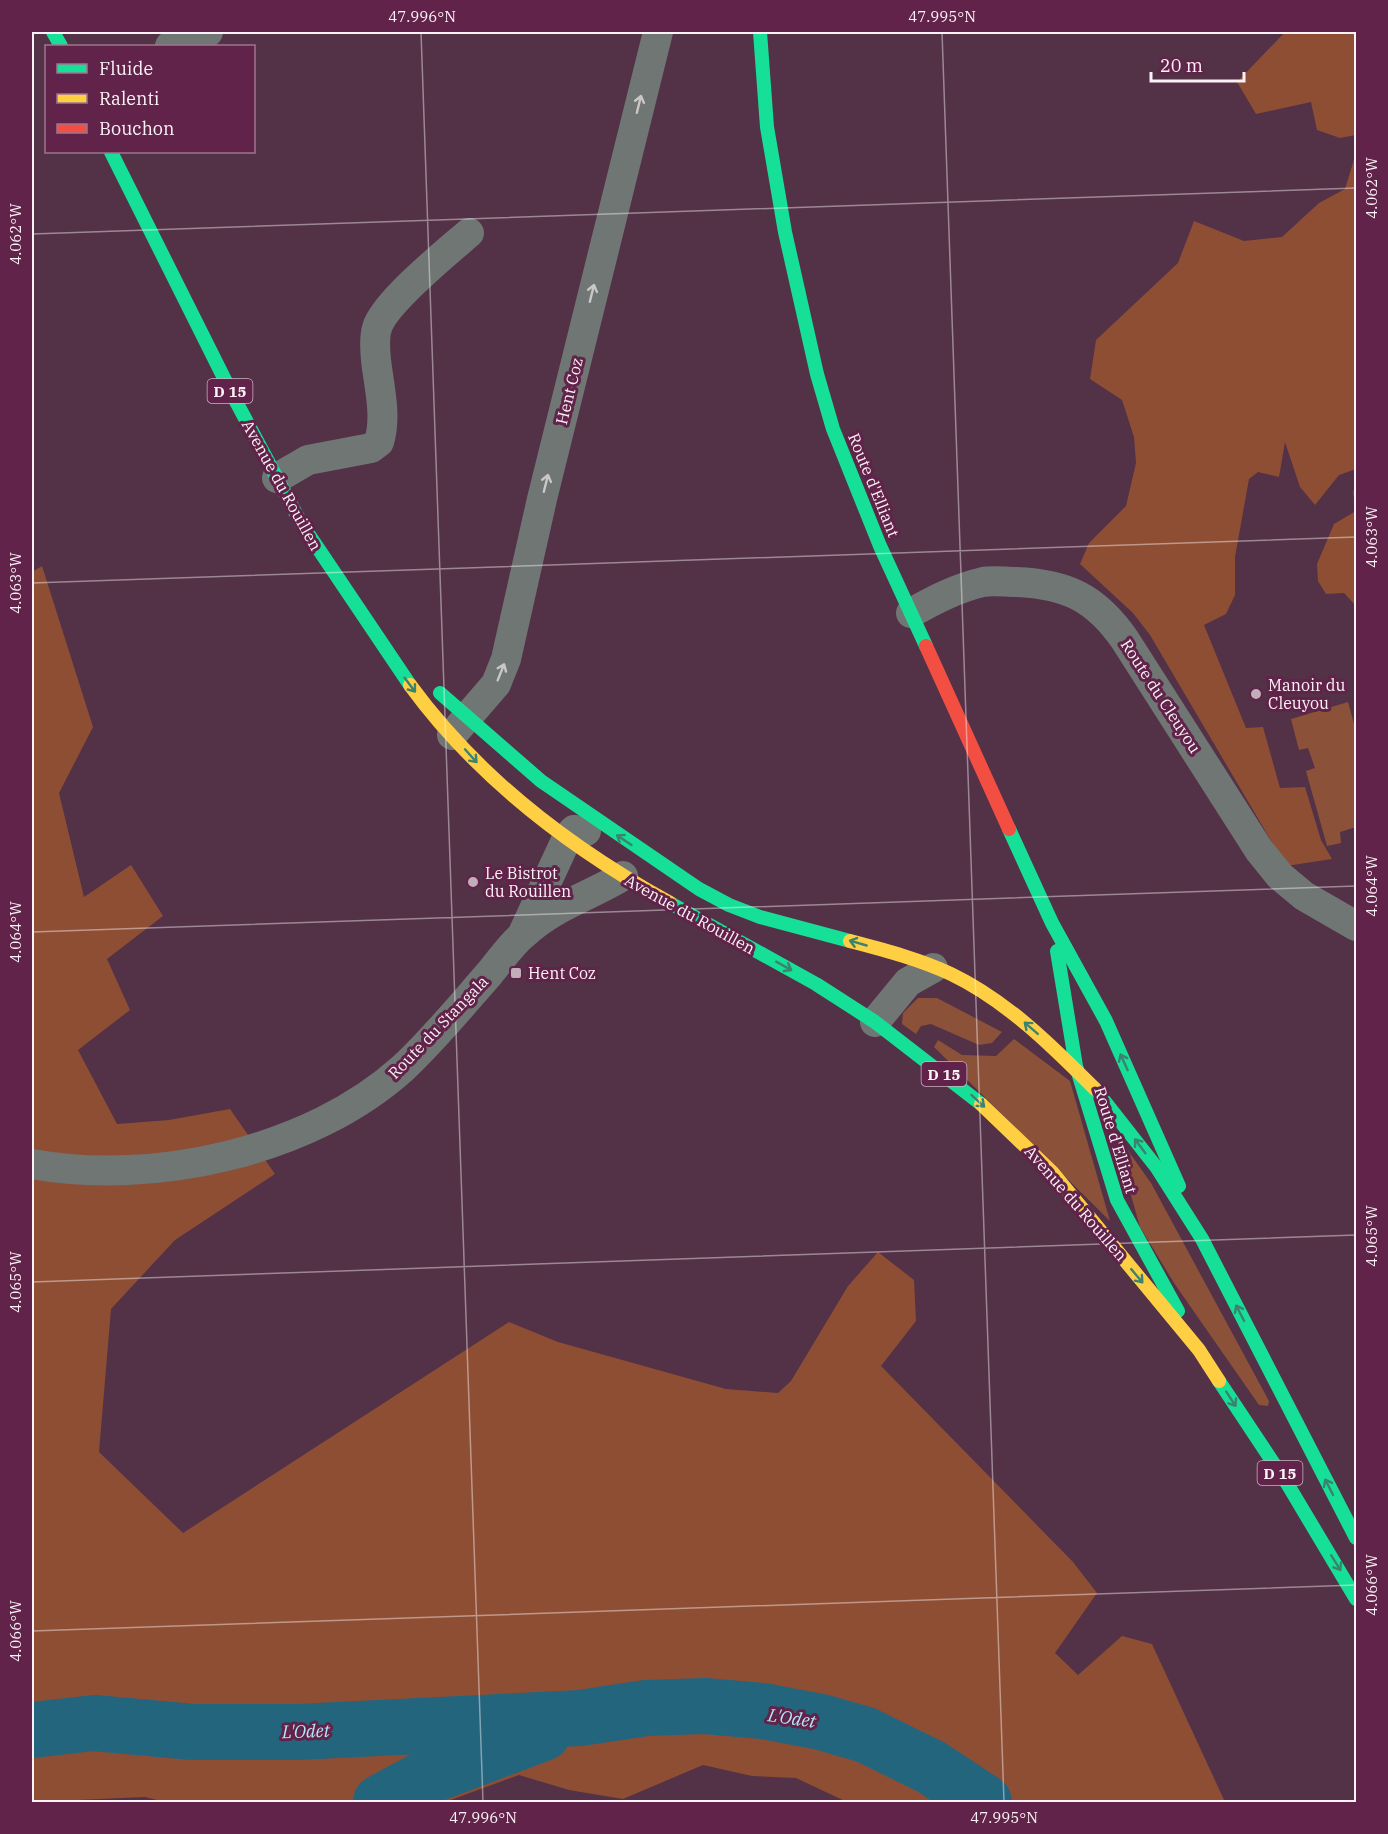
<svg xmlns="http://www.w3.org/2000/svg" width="1388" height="1834" font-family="'IBM Plex Serif',serif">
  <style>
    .green { fill: #8c5139 }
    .forest { fill: #8e4e34 }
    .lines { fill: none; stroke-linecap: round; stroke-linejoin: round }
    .river { stroke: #24657e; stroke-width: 56 }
    .street { stroke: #707674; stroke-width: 30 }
    .fast { stroke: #16e098; stroke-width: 14 }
    .slow { stroke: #ffcf43; stroke-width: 14 }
    .jam { stroke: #f24e42; stroke-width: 14 }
    .oneway { stroke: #cac7c8 }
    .oneway2 { stroke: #3c8270 }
    .ticks { fill: none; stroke: #faf2f6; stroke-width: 1.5; stroke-opacity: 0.45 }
    .poi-dot { fill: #c0aeb8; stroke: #612349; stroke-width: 2 }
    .labels { text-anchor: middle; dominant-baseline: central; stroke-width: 6; stroke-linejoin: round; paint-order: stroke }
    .shield { fill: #612349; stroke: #ccb4c2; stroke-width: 1.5 }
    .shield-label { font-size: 15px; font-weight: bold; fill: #faf2f6 }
    .street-label { font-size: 16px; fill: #faf2f6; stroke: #612349 }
    .poi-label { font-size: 16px; fill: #faf2f6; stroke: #612349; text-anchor: start }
    .water-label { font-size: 18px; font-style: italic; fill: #b8e5f8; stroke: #612349 }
    .neatline { fill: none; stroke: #faf2f6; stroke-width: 2 }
    .ticks-label { font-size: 15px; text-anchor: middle; fill: #faf2f6 }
  </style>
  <rect width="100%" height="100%" fill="#533146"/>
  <g class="green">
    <polygon points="1348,702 1356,731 1356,827 1340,832 1341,843 1327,846 1306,771 1315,768 1308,748 1299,750 1291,719"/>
    <polygon points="918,998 937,998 1002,1032 992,1043 979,1045 931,1024 921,1026 916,1034 902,1024 903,1013"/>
    <polygon points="1014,1039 1070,1081 1110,1221 934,1047 938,1040 962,1055 996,1056"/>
    <polygon points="1112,1128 1151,1183 1269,1401 1268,1406 1259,1405 1174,1283 1140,1227"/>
  </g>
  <g class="forest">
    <polygon points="1285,32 1356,32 1356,135 1340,138 1317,130 1311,102 1256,114 1237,82"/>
    <polygon points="1356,153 1356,469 1339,475 1315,505 1300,487 1285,442 1279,477 1258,472 1249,479 1235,557 1235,595 1226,614 1204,625 1246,728 1263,727 1280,788 1305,787 1321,840 1332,859 1286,866 1150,635 1133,613 1080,564 1089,543 1126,506 1136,463 1134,437 1122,400 1090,379 1096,340 1178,263 1194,221 1244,241 1282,237 1319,203 1345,189"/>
    <polygon points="1356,485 1356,606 1344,593 1326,594 1318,581 1317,564 1334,524 1356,511 1353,492"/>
    <polygon points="42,566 93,727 59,793 84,897 131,865 163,916 107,959 130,1010 78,1050 117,1124 169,1120 230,1109 275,1174 175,1240 111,1309 99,1452 183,1533 509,1322 558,1342 726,1389 778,1393 791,1381 848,1286 878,1252 914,1280 916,1321 881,1366 1073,1562 1097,1593 1055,1653 1078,1675 1122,1636 1152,1644 1225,1802 847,1802 796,1778 752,1776 703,1765 623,1799 569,1790 519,1775 445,1802 165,1802 145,1797 32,1802 32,572"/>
  </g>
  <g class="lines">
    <g class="river">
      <polyline points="32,1730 94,1723 193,1732 298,1732 580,1718 646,1708 705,1706 763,1711 821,1722 866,1735 931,1767 984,1802"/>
      <polyline points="381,1802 429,1776 543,1733"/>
    </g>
    <g class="street">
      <polyline points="170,46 208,32"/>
      <path d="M 277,478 L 308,460 L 371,448 L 379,442 C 387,416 379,387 376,360 C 375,350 374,338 377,328 C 384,303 447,252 469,233"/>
      <path d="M 911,613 C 934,600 957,588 983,582 C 993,580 1005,582 1016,582 C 1067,584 1096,598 1125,640 L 1259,850 L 1280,876 L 1304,896 L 1356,926"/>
      <polyline points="452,735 496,684 506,659 542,499 658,32"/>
      <polyline points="524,931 567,838 574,830 586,831"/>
      <polyline points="875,1022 908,982 933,968"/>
      <path d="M 32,1164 C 153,1186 310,1152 403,1068 C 434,1039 461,1006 489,974 C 501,960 511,944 525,933 C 554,906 590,896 623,876"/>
    </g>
    <g class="fast">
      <polyline points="53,32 61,46"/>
      <polyline points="760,32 767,127 785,232 817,374 833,429 880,546 926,646"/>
      <polyline points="111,152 232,394 301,523 410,685"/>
      <polyline points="440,693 541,781 699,889 729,905 760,917 850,941"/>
      <polyline points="1009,829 1052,923 1106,1021 1179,1186"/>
      <polyline points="670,903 816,984 875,1022 981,1104"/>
      <polyline points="1057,951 1076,1066 1117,1200 1178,1311"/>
      <polyline points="1095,1089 1157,1168 1202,1239 1356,1538"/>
      <polyline points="1219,1381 1288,1485 1356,1599"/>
    </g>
    <g class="slow">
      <path d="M 410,685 C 478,778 570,848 670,903"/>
      <path d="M 850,941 C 884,950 919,959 951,974 C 1007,1001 1052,1046 1095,1089"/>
      <polyline points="981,1104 1052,1172 1199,1350 1219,1381"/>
    </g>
    <polyline class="jam" points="926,646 1009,829"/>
  </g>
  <defs><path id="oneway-shaft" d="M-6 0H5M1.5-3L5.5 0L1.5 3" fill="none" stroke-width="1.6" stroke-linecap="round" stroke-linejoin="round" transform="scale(1.5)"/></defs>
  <g class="oneway">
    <use href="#oneway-shaft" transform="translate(639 104) rotate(-76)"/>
    <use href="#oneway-shaft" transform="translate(592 293) rotate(-76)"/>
    <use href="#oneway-shaft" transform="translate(546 483) rotate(-76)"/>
    <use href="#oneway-shaft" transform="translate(501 672) rotate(-68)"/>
  </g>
  <g class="oneway2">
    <use href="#oneway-shaft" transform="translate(410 685) rotate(53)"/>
    <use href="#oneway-shaft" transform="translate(471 756) rotate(48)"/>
    <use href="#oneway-shaft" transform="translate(624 840) rotate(-146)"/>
    <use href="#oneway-shaft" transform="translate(858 943) rotate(-164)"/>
    <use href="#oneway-shaft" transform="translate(784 966) rotate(29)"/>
    <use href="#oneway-shaft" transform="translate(1031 1028) rotate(-139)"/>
    <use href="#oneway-shaft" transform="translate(1124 1062) rotate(-114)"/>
    <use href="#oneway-shaft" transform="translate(978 1101) rotate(42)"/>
    <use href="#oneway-shaft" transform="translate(1140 1146) rotate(-127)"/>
    <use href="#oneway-shaft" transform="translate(1137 1276) rotate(50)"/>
    <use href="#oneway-shaft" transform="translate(1240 1313) rotate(-117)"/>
    <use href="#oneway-shaft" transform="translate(1231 1399) rotate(57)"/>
    <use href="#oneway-shaft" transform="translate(1329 1487) rotate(-117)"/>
    <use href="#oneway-shaft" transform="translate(1336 1563) rotate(58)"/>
  </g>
  <path class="ticks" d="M 421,32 L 483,1802M 942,32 L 1004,1802M 32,234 L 1356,188M 32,583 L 1356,537M 32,932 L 1356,886M 32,1282 L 1356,1235M 32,1631 L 1356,1585"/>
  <g class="poi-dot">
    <circle cx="1256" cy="694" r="6"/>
    <circle cx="473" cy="882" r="6"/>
    <rect x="510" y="967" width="12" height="12" rx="3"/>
  </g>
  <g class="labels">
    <g class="shield">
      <rect x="207.5" y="379" width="45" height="24" rx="4.5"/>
      <rect x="921.5" y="1062" width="45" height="24" rx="4.5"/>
      <rect x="1257.5" y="1461" width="45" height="24" rx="4.5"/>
    </g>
    <g class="shield-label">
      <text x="230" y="391">D 15</text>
      <text x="944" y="1074">D 15</text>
      <text x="1280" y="1473">D 15</text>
    </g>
    <g class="street-label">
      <text transform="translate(569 391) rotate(-76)">Hent Coz</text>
      <text transform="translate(282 485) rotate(61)">Avenue du Rouillen</text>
      <text transform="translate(874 485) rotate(68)">Route d'Elliant</text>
      <text transform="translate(1161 696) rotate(57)">Route du Cleuyou</text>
      <text transform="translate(690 914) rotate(29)">Avenue du Rouillen</text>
      <text transform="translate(438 1027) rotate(-46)">Route du Stangala</text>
      <text transform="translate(1116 1140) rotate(73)">Route d'Elliant</text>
      <text transform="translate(1076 1203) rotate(49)">Avenue du Rouillen</text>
    </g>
    <g class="poi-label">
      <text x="1268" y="685">Manoir du<tspan x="1268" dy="18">Cleuyou</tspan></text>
      <text x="485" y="873">Le Bistrot<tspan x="485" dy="18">du Rouillen</tspan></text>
      <text x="528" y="973">Hent Coz</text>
    </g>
    <g class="water-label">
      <text transform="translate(792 1718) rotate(8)">L'Odet</text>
      <text transform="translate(306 1731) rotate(-2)">L'Odet</text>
    </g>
  </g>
  <rect width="1388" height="1834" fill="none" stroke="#612349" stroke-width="66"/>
  <rect x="45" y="45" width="210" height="108" fill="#612349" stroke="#9e768e" stroke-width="1.5"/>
  <rect x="57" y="64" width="30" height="9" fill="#16e098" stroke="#9e768e" stroke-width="1.5"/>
  <text x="99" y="75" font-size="18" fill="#faf2f6">Fluide</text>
  <rect x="57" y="94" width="30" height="9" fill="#ffcf43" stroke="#9e768e" stroke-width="1.5"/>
  <text x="99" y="105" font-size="18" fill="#faf2f6">Ralenti</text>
  <rect x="57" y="124" width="30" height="9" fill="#f24e42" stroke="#9e768e" stroke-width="1.5"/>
  <text x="99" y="135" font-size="18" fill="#faf2f6">Bouchon</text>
  <path d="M1151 72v9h93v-9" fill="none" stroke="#faf2f6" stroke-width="3"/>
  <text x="1160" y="72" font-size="18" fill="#faf2f6" stroke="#612349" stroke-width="4.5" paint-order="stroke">20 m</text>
  <rect x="33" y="33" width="1322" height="1768" class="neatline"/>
  <g class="ticks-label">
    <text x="422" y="22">47.996°N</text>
    <text x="942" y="22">47.995°N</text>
    <text transform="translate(1372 188) rotate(-90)" y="5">4.062°W</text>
    <text transform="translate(16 234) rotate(-90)" y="5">4.062°W</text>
    <text transform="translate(1372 537) rotate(-90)" y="5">4.063°W</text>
    <text transform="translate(16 583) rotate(-90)" y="5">4.063°W</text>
    <text transform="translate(1372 886) rotate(-90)" y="5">4.064°W</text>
    <text transform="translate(16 932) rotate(-90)" y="5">4.064°W</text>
    <text transform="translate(1372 1236) rotate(-90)" y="5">4.065°W</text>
    <text transform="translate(16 1282) rotate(-90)" y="5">4.065°W</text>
    <text transform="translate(1372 1585) rotate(-90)" y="5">4.066°W</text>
    <text transform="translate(16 1631) rotate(-90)" y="5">4.066°W</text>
    <text x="483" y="1823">47.996°N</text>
    <text x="1004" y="1823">47.995°N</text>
  </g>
</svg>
